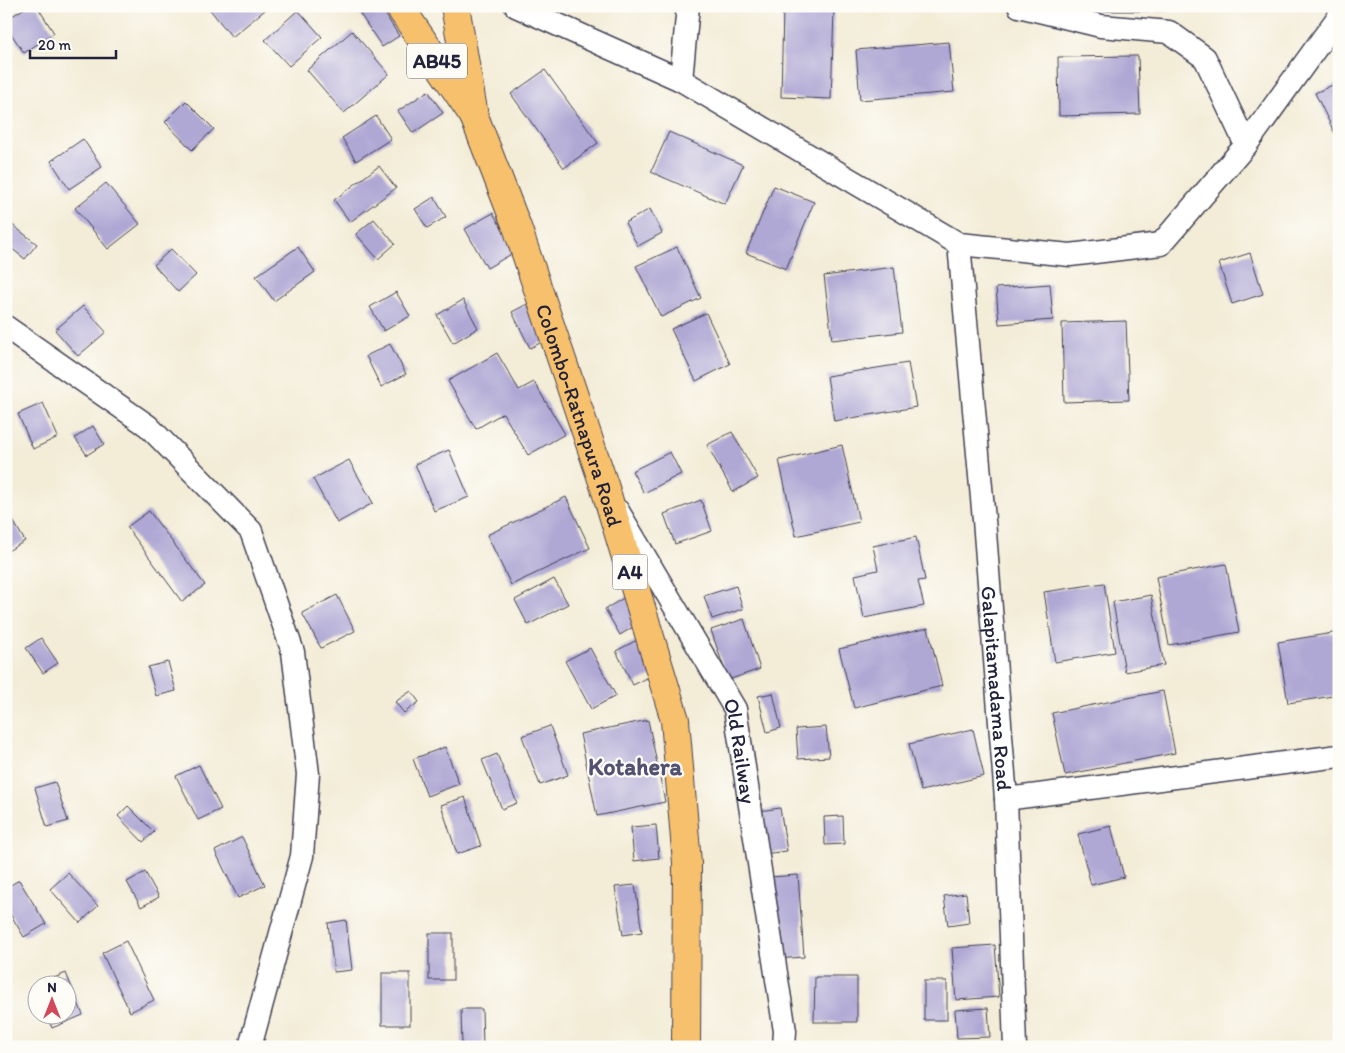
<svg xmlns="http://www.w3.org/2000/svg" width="1345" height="1053" font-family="Itim,sans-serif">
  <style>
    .building { fill: #afa7d4 }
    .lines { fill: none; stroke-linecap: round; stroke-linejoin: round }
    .minor-casing { stroke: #414052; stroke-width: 25 }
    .primary-casing { stroke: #414052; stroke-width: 30 }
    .trunk-casing { stroke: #414052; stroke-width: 30 }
    .minor { stroke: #fff; stroke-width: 22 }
    .primary { stroke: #f7c06c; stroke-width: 28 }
    .trunk { stroke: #f7c06c; stroke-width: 28 }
    .labels { text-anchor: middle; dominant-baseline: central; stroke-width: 4.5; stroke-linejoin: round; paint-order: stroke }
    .shield { fill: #fdfcf7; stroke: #646373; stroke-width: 1 }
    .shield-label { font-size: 20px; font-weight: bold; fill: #22223b }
    .street-label { font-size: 21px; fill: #22223b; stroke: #fdfcf7 }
    .quarter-label { font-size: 24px; font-weight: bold; fill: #535171; stroke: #fdfcf7 }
  </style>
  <rect width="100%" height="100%" fill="#fdfcf7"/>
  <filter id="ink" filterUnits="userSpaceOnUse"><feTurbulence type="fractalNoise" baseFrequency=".02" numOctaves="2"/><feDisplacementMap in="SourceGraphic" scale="10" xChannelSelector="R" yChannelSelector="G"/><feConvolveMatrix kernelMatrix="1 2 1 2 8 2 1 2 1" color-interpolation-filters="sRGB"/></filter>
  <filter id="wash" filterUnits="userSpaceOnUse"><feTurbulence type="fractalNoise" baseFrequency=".0096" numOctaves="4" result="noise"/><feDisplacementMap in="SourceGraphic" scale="20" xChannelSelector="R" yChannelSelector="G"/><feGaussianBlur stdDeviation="1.12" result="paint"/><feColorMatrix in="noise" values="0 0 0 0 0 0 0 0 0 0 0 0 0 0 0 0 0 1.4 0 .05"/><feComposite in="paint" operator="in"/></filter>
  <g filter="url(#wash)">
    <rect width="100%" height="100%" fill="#f3ecd7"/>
    <g id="blocks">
      <g class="building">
        <polygon points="28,6 37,6 54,33 24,53 6,26 6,20"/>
        <polygon points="207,6 262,6 265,10 232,37"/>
        <polygon points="372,6 380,6 399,36 382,47 360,14"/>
        <rect x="1086" y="6" width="80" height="5"/>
        <polygon points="783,9 834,11 831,99 781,97"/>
        <polygon points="298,10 322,37 289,66 265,40"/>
        <polygon points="352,31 389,74 344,113 307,70"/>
        <polygon points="949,42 954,92 860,100 856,50"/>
        <polygon points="1138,56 1140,114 1059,116 1058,57"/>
        <polygon points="545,70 598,143 564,168 511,94"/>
        <polygon points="1339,82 1339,142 1315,93"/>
        <polygon points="428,91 443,113 413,133 398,111"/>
        <polygon points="186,101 214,129 192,150 165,122"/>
        <polygon points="376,116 391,139 356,161 342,138"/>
        <polygon points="669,132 743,165 725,204 651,172"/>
        <polygon points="83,139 102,167 69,189 51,161"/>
        <polygon points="379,166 396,188 350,222 334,200"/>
        <polygon points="106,183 140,224 108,249 75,208"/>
        <polygon points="774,186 814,202 786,269 746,253"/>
        <polygon points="434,197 446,217 427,228 415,209"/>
        <polygon points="650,209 662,233 638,246 625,223"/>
        <polygon points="493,213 515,252 487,268 465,229"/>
        <polygon points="374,219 395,244 378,259 356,234"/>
        <polygon points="6,220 37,244 25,259 6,244"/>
        <polygon points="298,247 315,272 274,301 256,276"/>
        <polygon points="677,247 701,298 661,317 636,266"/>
        <polygon points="171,249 196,275 178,292 154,265"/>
        <polygon points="1250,253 1263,294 1232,304 1219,263"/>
        <polygon points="894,267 902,332 832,340 824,276"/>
        <polygon points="1050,284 1053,320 999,324 996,288"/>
        <polygon points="396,292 410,316 384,331 370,307"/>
        <polygon points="463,300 478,328 453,343 437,315"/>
        <polygon points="533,301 552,337 530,348 512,312"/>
        <polygon points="83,306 106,332 78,356 55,330"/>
        <polygon points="706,313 730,364 696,381 671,329"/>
        <polygon points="1126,321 1129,400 1064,402 1062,323"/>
        <polygon points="390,344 406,374 381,387 366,356"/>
        <polygon points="497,353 519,390 534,382 565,434 528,455 503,413 476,429 448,381"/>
        <polygon points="908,363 916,407 834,421 827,376"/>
        <polygon points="43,403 58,437 33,449 18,414"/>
        <polygon points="93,426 104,444 87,455 75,438"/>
        <polygon points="732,432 758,478 733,492 707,445"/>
        <polygon points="842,445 859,522 796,536 779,460"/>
        <polygon points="449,450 469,497 434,511 415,464"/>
        <polygon points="670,452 681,474 644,493 632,471"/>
        <polygon points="349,460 373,503 337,523 313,479"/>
        <polygon points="566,497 590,548 511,585 487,535"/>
        <polygon points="701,500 712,531 675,544 664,514"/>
        <polygon points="6,509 25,541 6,552"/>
        <polygon points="149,511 205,585 182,602 127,527"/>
        <polygon points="916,537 925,580 918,581 924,606 864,618 855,575 878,570 873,546"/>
        <polygon points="1226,564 1239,632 1169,645 1156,577"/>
        <polygon points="554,579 568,604 528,625 515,600"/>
        <polygon points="1104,583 1115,652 1055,662 1044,592"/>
        <polygon points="736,586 743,609 712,619 704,596"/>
        <polygon points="337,595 355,631 321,648 302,613"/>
        <polygon points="1151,595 1164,665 1125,672 1113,602"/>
        <polygon points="627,596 641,622 620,635 605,609"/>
        <polygon points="744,619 760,669 728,680 711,630"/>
        <polygon points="928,628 942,686 854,708 839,649"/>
        <polygon points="1339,632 1339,695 1288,703 1278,642"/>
        <polygon points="41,638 58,663 43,673 26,648"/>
        <polygon points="639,639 657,673 633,685 616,651"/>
        <polygon points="590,648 616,696 591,709 565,661"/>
        <polygon points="168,662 176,691 156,696 148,667"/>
        <polygon points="411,691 419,702 404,713 395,702"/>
        <polygon points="1163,691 1175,753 1065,775 1052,713"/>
        <polygon points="773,693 781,728 767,732 758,696"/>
        <polygon points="648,720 665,802 597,816 580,734"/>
        <polygon points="550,726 568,775 540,785 522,736"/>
        <polygon points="826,727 829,757 798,759 796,729"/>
        <polygon points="973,729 984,776 921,791 909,744"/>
        <polygon points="445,747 459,784 427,796 413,759"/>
        <polygon points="497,754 517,803 502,809 482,760"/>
        <polygon points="199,765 221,809 198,820 176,776"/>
        <polygon points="55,782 68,821 47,827 35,788"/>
        <polygon points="465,797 481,846 457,854 441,805"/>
        <polygon points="128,806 154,832 143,842 118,816"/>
        <polygon points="780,808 787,851 764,854 759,811"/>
        <polygon points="843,816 844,844 825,845 824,817"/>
        <polygon points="656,825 659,858 634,861 631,827"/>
        <polygon points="1111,826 1124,877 1091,885 1078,834"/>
        <polygon points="242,837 265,885 238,898 215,851"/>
        <polygon points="145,872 159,897 141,907 127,882"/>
        <polygon points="68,873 98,906 80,923 50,889"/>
        <polygon points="798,875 804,957 776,959 770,877"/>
        <polygon points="19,880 46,924 24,937 6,907 6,888"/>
        <polygon points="635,885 642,932 623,935 615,887"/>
        <polygon points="966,893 969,923 948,926 944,896"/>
        <polygon points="346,920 352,970 334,972 328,923"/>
        <rect x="429" y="933" width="24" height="47"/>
        <polygon points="126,941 154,1000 130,1012 102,953"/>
        <polygon points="995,945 999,997 956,1000 952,948"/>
        <polygon points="66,973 83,1015 52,1028 47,1016 68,1016 68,986 38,986 37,993 35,986"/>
        <rect x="382" y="973" width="28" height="52"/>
        <polygon points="815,977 857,977 857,1022 814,1022"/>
        <rect x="924" y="981" width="23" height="39"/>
        <polygon points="988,1008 990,1037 957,1038 955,1010"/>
        <polygon points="461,1009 482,1009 483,1047 462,1047"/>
      </g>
    </g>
  </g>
  <g filter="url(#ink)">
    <use href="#blocks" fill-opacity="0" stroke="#414052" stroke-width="1"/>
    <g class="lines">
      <g class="minor-casing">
        <g id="minor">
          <polyline points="516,6 681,80 959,244 1070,255 1161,244 1246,145 1339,16"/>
          <polyline points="1019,6 1101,26 1169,32 1205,58 1246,145"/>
          <polyline points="681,80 688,6"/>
          <path id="s1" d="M 959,244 L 984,520 L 1006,799 L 1339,756"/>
          <polyline points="6,327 148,426 251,531 293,652 308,774 302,856 250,1047"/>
          <path id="s2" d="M 618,511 L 735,709 L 785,1031 L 784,1047"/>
          <polyline points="1006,799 1015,1047"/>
        </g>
      </g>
      <g class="primary-casing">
        <polyline id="primary" points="399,6 474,116"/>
      </g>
      <g class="trunk-casing">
        <g id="trunk">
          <path id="s3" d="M 455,6 L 474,116 L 517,227 L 605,488 L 675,720 L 687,863 L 686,1047"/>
        </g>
      </g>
      <use href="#minor" class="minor"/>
      <use href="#primary" class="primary"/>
      <use href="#trunk" class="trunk"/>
    </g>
  </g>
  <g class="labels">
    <g class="shield">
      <rect x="407" y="43.5" width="60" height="35" rx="4"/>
      <rect x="612.5" y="554.5" width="35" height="35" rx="4"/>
    </g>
    <g class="shield-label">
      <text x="437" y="61">AB45</text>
      <text x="630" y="572">A4</text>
    </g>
    <g class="street-label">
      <text stroke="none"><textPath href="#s3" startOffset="429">Colombo-Ratnapura Road</textPath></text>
      <text stroke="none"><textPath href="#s1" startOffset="446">Galapitamadama Road</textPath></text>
      <text stroke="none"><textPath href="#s2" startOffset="272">Old Railway</textPath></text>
    </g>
    <g class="quarter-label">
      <text x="635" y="766">Kotahera</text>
    </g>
  </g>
  <rect width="1345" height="1053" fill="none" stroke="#fdfcf7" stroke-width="25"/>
  <g transform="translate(52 1000)"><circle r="24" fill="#fdfcf7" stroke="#a5a5ac"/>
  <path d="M0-4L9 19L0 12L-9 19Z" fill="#d1495b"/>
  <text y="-8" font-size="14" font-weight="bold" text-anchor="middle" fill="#22223b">N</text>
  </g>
  <path d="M30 50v8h86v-8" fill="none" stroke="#22223b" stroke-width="2.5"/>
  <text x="38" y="50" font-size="15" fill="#22223b" stroke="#fdfcf7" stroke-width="4" paint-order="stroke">20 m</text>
</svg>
